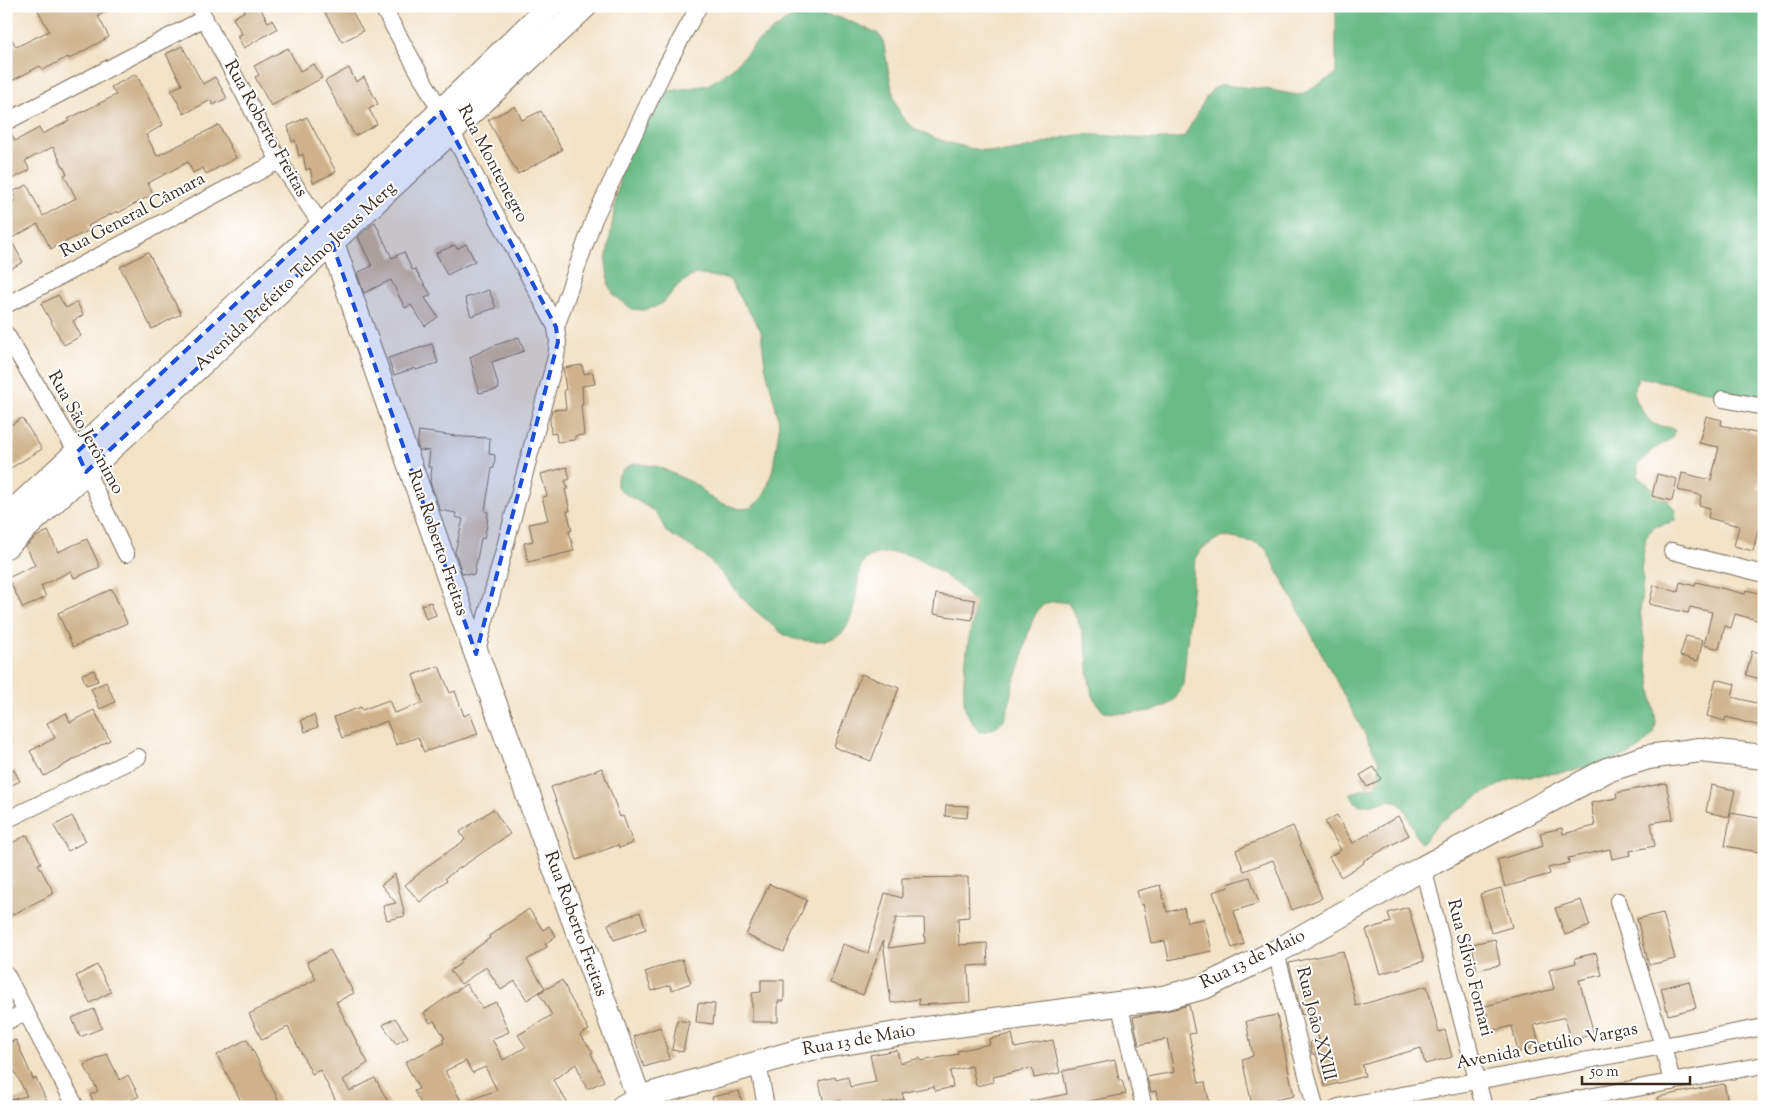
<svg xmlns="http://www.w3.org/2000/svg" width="1770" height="1113" font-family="'Sorts Mill Goudy',serif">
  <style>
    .forest { fill: #6abb86; stroke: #527252 }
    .building { fill: #cfb28c; fill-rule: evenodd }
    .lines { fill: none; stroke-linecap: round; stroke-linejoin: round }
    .street-casing { stroke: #7b6a59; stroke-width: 18 }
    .secondary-casing { stroke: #7b6a59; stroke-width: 26 }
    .street { stroke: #fff; stroke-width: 16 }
    .secondary { stroke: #fff; stroke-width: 24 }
    .marked { fill: #1d4ed8; fill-opacity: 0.2; stroke: #1d4ed8; stroke-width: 4; stroke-dasharray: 10 6; stroke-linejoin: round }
    .labels { text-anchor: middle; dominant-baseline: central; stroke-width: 4; stroke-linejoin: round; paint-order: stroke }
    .street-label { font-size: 18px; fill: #3b2a1e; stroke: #fff }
  </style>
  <rect width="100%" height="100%" fill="#fff"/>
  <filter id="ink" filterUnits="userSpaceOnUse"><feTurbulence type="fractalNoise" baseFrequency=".02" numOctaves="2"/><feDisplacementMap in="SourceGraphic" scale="10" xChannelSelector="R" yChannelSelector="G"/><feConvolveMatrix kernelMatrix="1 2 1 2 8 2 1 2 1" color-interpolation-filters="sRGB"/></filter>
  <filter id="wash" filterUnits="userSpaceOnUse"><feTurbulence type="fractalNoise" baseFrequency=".0096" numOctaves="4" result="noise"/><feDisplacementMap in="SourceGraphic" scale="20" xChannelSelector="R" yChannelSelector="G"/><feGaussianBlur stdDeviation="1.12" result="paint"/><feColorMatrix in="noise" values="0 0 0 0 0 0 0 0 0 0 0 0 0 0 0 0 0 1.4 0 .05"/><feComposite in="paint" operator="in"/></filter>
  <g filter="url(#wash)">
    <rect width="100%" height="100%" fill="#f2e2c6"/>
    <path class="forest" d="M 1336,6 L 1764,6 L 1764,403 L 1639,377 C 1638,380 1635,385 1634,388 C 1632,397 1647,422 1656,425 C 1661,427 1667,426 1675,429 L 1671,439 L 1652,450 L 1638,465 L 1638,477 L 1664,497 L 1676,511 L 1675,521 L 1654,527 L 1646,536 L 1641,570 L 1643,580 L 1640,611 L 1656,723 L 1654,733 L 1639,749 L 1628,755 L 1573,771 L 1516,778 L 1505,782 L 1473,799 L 1465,807 L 1456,811 L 1438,824 L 1421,844 C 1412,832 1409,807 1395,801 C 1383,797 1355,817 1351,793 L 1375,786 L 1379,777 L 1379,761 L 1266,549 L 1257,543 L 1222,536 L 1203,548 L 1195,558 L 1183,684 C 1180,691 1177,698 1170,703 C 1156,714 1122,714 1104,712 C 1085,692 1090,671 1086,646 C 1084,632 1075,615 1068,603 C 1060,602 1053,600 1045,604 C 1030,612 1025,648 1021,663 C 1019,671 1015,678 1013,685 C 1006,709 1011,729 979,732 C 975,726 970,720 967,713 C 960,699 966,654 969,638 C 971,626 977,612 972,601 C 965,587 923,559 908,555 C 895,551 874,551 864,561 C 859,567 859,576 858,583 C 851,627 848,648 795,639 C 785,637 778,630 770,623 C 763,617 754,610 747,603 C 735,591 725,576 712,563 C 699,550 681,541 665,531 C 659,505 635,504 617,487 L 617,477 L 625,468 L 635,463 L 659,467 L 693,483 L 701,488 L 709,497 L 720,503 L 740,509 L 751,508 L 760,500 L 766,491 L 773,468 L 779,430 L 778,416 L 765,365 L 761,331 L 729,279 L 695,274 L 678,285 L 663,303 L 655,307 L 643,310 L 632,309 L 614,295 L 609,286 L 606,262 L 626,138 L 650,100 L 670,91 L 708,85 L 733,68 L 755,44 L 790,18 L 823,15 L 842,18 L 877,33 L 883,40 C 887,60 892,102 902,117 C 915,138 980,153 1004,152 C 1011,151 1019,150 1026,148 C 1044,145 1060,136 1078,135 C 1113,133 1148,144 1184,137 L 1207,96 L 1213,89 L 1222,85 L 1265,89 L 1298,95 L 1306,92 L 1336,74 Z"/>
    <g id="blocks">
      <g class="building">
        <polygon points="45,6 116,6 98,16 109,37 69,59 68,57 43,70 40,66 6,84 6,28 16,47 49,31 38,10"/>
        <polygon points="242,6 259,6 268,22 272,20 277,29 244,48 237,36 242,34 233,18 245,11"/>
        <polygon points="321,6 349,6 363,31 342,42"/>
        <polygon points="182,46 203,84 215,77 227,98 213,105 211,100 184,114 171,90 182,85 166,54"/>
        <polygon points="288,48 300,71 314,64 322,78 271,106 255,77 259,75 254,66"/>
        <polygon points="349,68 356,82 364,77 378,104 369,109 377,124 355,136 325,81"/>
        <polygon points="136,74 163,125 146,135 157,156 219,125 236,158 206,174 203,168 193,173 188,162 148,183 153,194 118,213 117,211 88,226 90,230 51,249 38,224 12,238 6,227 6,205 16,200 14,191 27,185 43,216 76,198 64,175 67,174 53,147 25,161 30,170 12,179 6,168 6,132 10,131 15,141 39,128 42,134 69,121 68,119 116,95 111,87"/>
        <polygon points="515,106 522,120 541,111 562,150 518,174 488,120"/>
        <polygon points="307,117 336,172 313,183 310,168 306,170 303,154 299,156 295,140 292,142 288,126"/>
        <polygon points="375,222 392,258 404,252 412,270 415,269 431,295 425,298 438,317 425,326 411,305 405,308 391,280 364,293 363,291 357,273 372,266 358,237"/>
        <polygon points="6,231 23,262 6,271"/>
        <polygon points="466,244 475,261 447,275 436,253 455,245 457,249"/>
        <polygon points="148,252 181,314 152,329 120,267"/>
        <polygon points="489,290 496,308 471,316 465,298"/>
        <polygon points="58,295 66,308 77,302 83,315 73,321 81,336 64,345 41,304"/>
        <polygon points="519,337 524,351 492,362 499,389 479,393 470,357 493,346"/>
        <polygon points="432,344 438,363 416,370 415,368 394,375 388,358"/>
        <polygon points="582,365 584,374 593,372 595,384 582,386 583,405 581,405 584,435 575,436 575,440 557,442 556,433 551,434 550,419 552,410 566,409 564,390 566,390 563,368"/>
        <polygon points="1706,416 1722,420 1721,425 1764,435 1764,466 1758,489 1764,490 1764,513 1762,521 1760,521 1753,551 1734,546 1739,526 1708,518 1710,508 1699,505 1701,495 1678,490 1682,473 1711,480 1719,447 1699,443"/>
        <polygon points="22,418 42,449 6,471 6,428"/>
        <polygon points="419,431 463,437 490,438 489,454 495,455 494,468 492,468 485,511 488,512 487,525 484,539 481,538 474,575 462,573 455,552 463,519 455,517 456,513 440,510 430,482 432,467 428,467 430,451 419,450 417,445"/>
        <polygon points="567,467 570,479 565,481 568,489 565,489 570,511 567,511 572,530 569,531 574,551 528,562 524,543 533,541 529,524 548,520 542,497 547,496 541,474"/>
        <polygon points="1657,474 1677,479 1672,501 1652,496"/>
        <polygon points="48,531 58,552 87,539 100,567 74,578 71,571 41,586 46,597 23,608 8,578 35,565 26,546 36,537"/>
        <polygon points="1680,582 1695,586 1696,582 1745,594 1746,590 1764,594 1764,622 1735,614 1731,628 1725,626 1719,649 1704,645 1712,612 1690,607 1688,613 1649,604 1654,585 1678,592"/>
        <polygon points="112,589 127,623 73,647 58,613"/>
        <polygon points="936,594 975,600 972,620 933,614"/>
        <polygon points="431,602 436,615 426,619 421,605"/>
        <polygon points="1686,636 1703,640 1698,661 1680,656"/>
        <polygon points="1752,651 1764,654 1764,680 1746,675"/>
        <polygon points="439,666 450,693 455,691 464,716 470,713 478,734 424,752 418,737 396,745 387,721 342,738 334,717 361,707 362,710 389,700 394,713 423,703 413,675"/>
        <polygon points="94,670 98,681 86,685 82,674"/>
        <polygon points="861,674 899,688 871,761 834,747"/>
        <polygon points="1716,679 1735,684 1732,697 1764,705 1764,727 1726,717 1725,721 1707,716"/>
        <polygon points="106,682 115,702 100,709 91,689"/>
        <polygon points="94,710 110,740 44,776 30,751 55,738 47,723 66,713 70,722"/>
        <polygon points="314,715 318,727 305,732 301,720"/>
        <polygon points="1374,767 1381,779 1367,787 1360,775"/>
        <polygon points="602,768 620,817 623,816 633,843 619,848 618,845 577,860 551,787"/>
        <polygon points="14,770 20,781 6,788 6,774"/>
        <polygon points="1666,783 1673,819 1651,823 1655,846 1630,851 1631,855 1612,859 1610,849 1568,858 1569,863 1548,868 1550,874 1505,887 1497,860 1543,846 1540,833 1562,828 1563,834 1595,826 1591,803 1617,798 1616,793"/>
        <polygon points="1711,785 1735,790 1729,817 1706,812"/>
        <polygon points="946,805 968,806 967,818 945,816"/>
        <polygon points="493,809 510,834 445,878 447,880 420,902 405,885 433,862 465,840 460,832"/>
        <polygon points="1731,813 1764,819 1764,853 1725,846"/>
        <polygon points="1337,815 1353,843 1398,816 1409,835 1363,861 1364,863 1341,877 1329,857 1341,850 1325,822"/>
        <polygon points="72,816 86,841 68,851 54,826"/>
        <polygon points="1293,826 1322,898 1292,910 1273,860 1244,871 1236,850"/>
        <polygon points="27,835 41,863 38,864 54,893 6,918 6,846"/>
        <polygon points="395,874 405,916 387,920 383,906 396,903 381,885"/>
        <path d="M 968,877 L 969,917 L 958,918 L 959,945 L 987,943 L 988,965 L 968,966 L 970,1002 L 919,1005 L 919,999 L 891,1003 L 883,941 L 863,995 L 830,983 L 843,944 L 868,953 L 885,893 L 902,898 L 902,878 ZM 896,918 L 924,918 L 925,943 L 888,948 Z"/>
        <polygon points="1250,877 1259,903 1234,911 1244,944 1232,948 1213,892 1229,887 1228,884"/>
        <polygon points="769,884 807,900 784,952 746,935"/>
        <polygon points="1160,885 1167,912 1184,908 1187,922 1204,919 1212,951 1169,960 1165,941 1151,943 1143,904 1141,905 1137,891"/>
        <polygon points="1501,888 1512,927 1491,933 1480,894"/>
        <polygon points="1581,900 1590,926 1565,935 1555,908"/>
        <polygon points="1408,907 1424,961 1380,974 1366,930 1391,922 1388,913"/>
        <polygon points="529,909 543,930 549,926 556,936 545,944 547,947 527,960 545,988 527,1000 515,981 501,990 486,967 461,984 450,971 461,963 459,961 490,938 489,936"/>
        <polygon points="640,912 646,929 614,940 608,924"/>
        <polygon points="1663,913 1675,959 1649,965 1637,919"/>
        <polygon points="1495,939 1500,965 1477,970 1472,944"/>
        <polygon points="330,950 354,993 336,1002 368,1063 343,1080 350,1091 375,1078 391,1107 339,1107 320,1070 312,1074 288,1027 262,1040 249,1014 316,979 307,962"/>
        <polygon points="1343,951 1356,1006 1427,986 1439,1032 1445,1030 1452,1057 1425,1064 1421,1048 1362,1065 1365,1076 1325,1087 1316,1054 1312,1054 1310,1042 1319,1040 1312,1013 1302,1015 1289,963"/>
        <polygon points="1596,953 1602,975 1579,980 1594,1034 1571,1040 1565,1017 1534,1025 1540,1046 1518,1052 1512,1026 1491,1031 1485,1006 1554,989 1549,970 1576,963 1575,958"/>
        <polygon points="682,959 691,983 672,990 670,985 652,991 645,972"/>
        <polygon points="97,965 111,992 90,1003 76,976"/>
        <path d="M 562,980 L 568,992 L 567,992 L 589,1030 L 580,1035 L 593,1052 L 591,1053 L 604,1081 L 587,1089 L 576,1064 L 553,1080 L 567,1102 L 559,1107 L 423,1107 L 414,1091 L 419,1089 L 405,1062 L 444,1043 L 442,1040 L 445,1038 L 434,1021 L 430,1023 L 424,1013 L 466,984 L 482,1008 L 496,1002 L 509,1032 L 492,1039 L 503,1060 L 526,1047 L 518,1035 L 552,1015 L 539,993 ZM 466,1061 L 472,1073 L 485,1067 L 497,1090 L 462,1103 L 445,1071 Z"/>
        <polygon points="761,980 784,980 784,1001 778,1001 778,1022 752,1022 752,993 761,992"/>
        <polygon points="1689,981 1696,1008 1668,1015 1661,988"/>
        <polygon points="698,1003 715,1004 713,1024 696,1022"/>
        <polygon points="1189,1005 1195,1033 1189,1034 1199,1083 1205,1082 1210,1105 1200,1107 1159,1107 1156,1091 1151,1092 1147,1077 1174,1072 1167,1039 1139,1045 1133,1017 1166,1011"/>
        <polygon points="94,1009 102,1028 80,1037 72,1018"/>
        <polygon points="1277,1015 1294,1096 1252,1105 1242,1059 1253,1056 1246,1021"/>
        <polygon points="395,1018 408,1037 396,1044 383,1025"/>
        <polygon points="677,1020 689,1022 683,1052 672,1050"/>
        <polygon points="660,1027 670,1059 644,1067 634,1036"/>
        <polygon points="1012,1034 1015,1048 1053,1040 1060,1073 1034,1078 1032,1068 993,1077 994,1082 976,1086 972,1066 950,1071 953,1087 935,1091 934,1086 902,1093 904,1099 875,1105 875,1107 843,1107 841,1100 824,1104 819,1081 835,1077 836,1080 848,1077 850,1087 876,1082 870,1055 897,1050 900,1063 920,1058 921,1061 958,1054 957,1051 990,1044 989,1039"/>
        <polygon points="247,1039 282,1107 244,1107 217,1055"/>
        <polygon points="16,1040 33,1079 36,1078 48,1104 42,1107 6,1107 6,1101 27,1096 12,1066 6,1068 6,1044"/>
        <polygon points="107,1054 120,1080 128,1075 139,1096 117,1107 96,1107 90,1095 98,1091 84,1065"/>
        <polygon points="1115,1060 1119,1080 1122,1080 1126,1094 1085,1102 1086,1107 1030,1107 1030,1101 1067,1094 1063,1071"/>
        <polygon points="1724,1084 1729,1107 1659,1107 1657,1097"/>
        <polygon points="739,1091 743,1107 714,1107 712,1097"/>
      </g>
    </g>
  </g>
  <g filter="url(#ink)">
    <use href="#blocks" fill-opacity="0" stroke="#7b6a59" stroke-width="1"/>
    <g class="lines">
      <g class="street-casing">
        <g id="street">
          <polyline points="198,6 279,161 322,226"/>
          <polyline points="382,6 441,112 556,327 558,342 556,357 476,654"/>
          <polyline points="6,122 205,18"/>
          <polyline points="6,305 279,161"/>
          <polyline points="556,327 594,219 665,68 699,6"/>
          <polyline points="6,334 77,452 126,554"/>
          <polyline points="1723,399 1764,407"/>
          <polyline points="1672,551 1764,574"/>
          <polyline points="6,820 138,757"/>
          <polyline points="1423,868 1484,1107"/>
          <polyline points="1618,901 1663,1046 1672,1082"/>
          <polyline points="1276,952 1315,1107"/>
          <polyline points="6,974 76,1107"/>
          <polyline points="1119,1003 1144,1107"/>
          <polyline points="6,1022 25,1012"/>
          <polyline points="758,1063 766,1107"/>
          <polyline points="1338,1107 1764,1027"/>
          <polyline points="1533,1107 1764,1065"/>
        </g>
      </g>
      <g class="secondary-casing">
        <g id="secondary">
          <polyline points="322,226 332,243 463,617 639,1098"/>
          <polyline points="6,518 322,226 550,6"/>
          <polyline points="6,546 585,6"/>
          <polyline points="623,1107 639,1098 807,1049 926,1029 1163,998 1204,987 1276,952 1423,868 1607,770 1648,757 1700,750 1764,757"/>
        </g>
      </g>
      <use href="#street" class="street"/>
      <use href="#secondary" class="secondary"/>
    </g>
  </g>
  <path class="marked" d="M 441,112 L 556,327 L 558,342 L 476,654 L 332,243 L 86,472 L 77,452 Z"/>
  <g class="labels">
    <g class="street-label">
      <text transform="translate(265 129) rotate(61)">Rua Roberto Freitas</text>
      <text transform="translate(492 164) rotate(62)">Rua Montenegro</text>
      <text transform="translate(133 216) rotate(-28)">Rua General Câmara</text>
      <text transform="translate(296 277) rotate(-43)">Avenida Prefeito Telmo Jesus Merg</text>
      <text transform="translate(85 433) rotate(61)">Rua São Jerônimo</text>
      <text transform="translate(437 543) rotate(71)">Rua Roberto Freitas</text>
      <text transform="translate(575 924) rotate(70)">Rua Roberto Freitas</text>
      <text transform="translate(1253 960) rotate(-26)">Rua 13 de Maio</text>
      <text transform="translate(1469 968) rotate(76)">Rua Sílvio Fornari</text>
      <text transform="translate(1315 1024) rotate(76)">Rua João XXIII</text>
      <text transform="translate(859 1041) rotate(-10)">Rua 13 de Maio</text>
      <text transform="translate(1547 1047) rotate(-11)">Avenida Getúlio Vargas</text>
    </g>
  </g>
  <rect width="1770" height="1113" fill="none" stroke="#fff" stroke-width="25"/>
  <path d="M1582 1076v8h108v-8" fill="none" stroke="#3b2a1e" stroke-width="2.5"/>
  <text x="1590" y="1076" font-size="15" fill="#3b2a1e" stroke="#ffffff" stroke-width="4" paint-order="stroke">50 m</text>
</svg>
